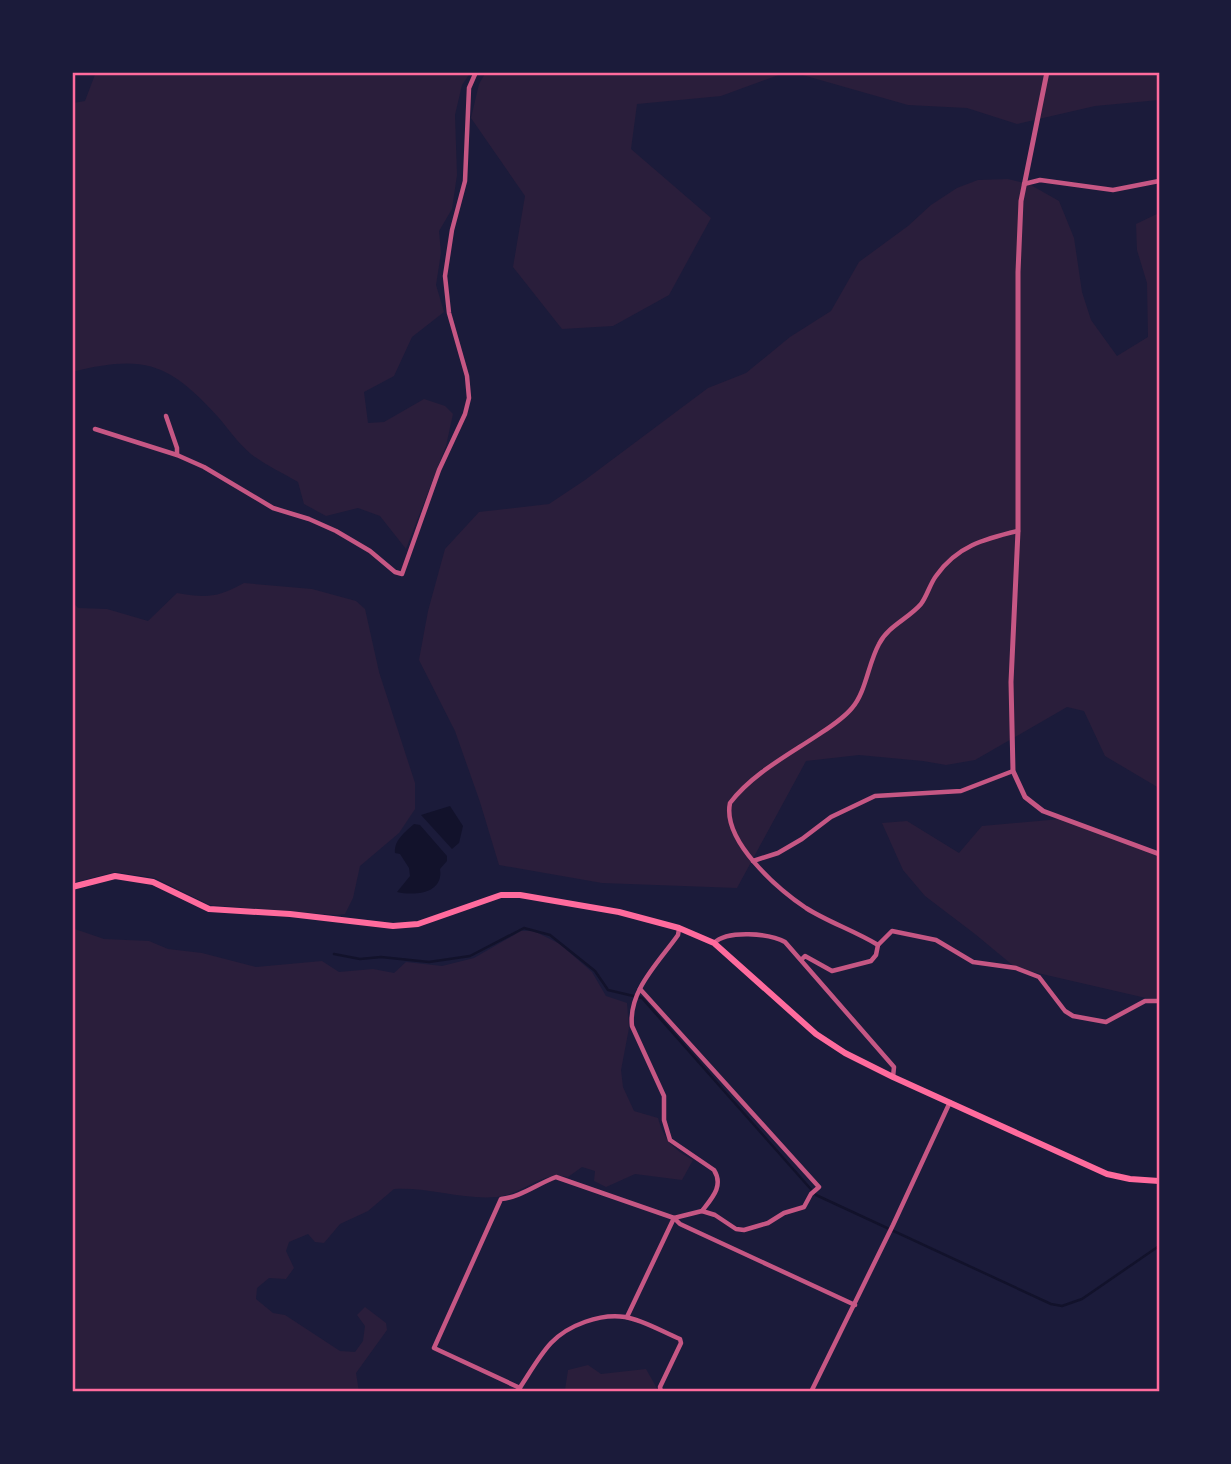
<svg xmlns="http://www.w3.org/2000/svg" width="1231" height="1464" font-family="'Noto Serif',serif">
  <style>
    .green { fill: #2a1e3b }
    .water { fill: #12122b }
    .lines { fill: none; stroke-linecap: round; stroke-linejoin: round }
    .stream { stroke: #12122b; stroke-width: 2.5 }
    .minor { stroke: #c65784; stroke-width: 4.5 }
    .tertiary { stroke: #c65784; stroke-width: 5 }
    .secondary { stroke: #ff6b9d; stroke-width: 6 }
    .neatline { fill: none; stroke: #ff6b9d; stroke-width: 2.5 }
  </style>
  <rect width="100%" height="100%" fill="#1b1b3a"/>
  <g class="green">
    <path d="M 72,72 L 75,72 L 73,103 L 85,101 L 96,72 L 471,72 L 462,85 L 455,115 L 457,175 L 452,209 L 439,231 L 441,253 L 436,285 L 444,312 L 412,337 L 394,376 L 364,392 L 368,423 L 384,422 L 424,399 L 445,406 L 453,414 L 446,446 L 406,549 L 380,516 L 358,508 L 326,516 L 304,504 L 298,482 C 283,473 265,465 251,454 C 239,444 229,430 219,418 C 169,363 145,354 72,372 Z"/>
    <polygon points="486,72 787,72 721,96 637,104 631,149 711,218 669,295 613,326 562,329 513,267 525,196 471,118 479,84"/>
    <polygon points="792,72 1159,72 1159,100 1095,106 1017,124 967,108 908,105"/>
    <polygon points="1008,179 1029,184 1059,201 1074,238 1082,292 1091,320 1117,356 1148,337 1147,283 1137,250 1136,224 1159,213 1159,788 1105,756 1084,711 1067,707 975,760 946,765 923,761 859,755 806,761 737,888 602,883 499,865 480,802 455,731 419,660 428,611 445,549 479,512 549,504 585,480 708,388 746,373 790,337 831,311 859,262 908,226 931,205 957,188 978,180"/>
    <path d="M 244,583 L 312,589 L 356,601 L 365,609 L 379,672 L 415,783 L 415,809 L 399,833 L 360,866 L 353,898 L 345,914 L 336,915 L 210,905 L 155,878 L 115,872 L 72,883 L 72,601 L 78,608 L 107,609 L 148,621 L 177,593 C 206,598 217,598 244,583 Z"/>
    <polygon points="1061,819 1159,855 1159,1001 1016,968 975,934 925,896 903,870 882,823 907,821 959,853 982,826"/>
    <path d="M 72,928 L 104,939 L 149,941 L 168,949 L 202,953 L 256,967 L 322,961 L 339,972 L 373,969 L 394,973 L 406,962 L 442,966 L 474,958 L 521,931 L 534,931 L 560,944 L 592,972 L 606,996 L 627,1003 L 629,1028 L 621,1070 L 623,1087 L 634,1111 L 658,1118 C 664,1140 673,1149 693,1160 L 682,1180 L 635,1174 L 606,1187 L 594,1181 L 595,1171 L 582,1167 L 568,1177 C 540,1171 524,1194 497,1197 C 462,1200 429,1187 394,1189 L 368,1211 L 340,1224 L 324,1243 L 315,1242 L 308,1234 L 289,1242 L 286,1251 L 294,1268 L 286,1279 L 269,1278 L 257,1288 L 256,1299 L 273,1313 L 285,1315 L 340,1351 L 355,1352 L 363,1341 L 365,1326 L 357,1315 L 365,1307 L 386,1323 L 387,1330 L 356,1373 L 359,1392 L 72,1392 Z"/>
    <polygon points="588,1365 601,1374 646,1369 659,1392 555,1392 565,1390 568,1370"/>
  </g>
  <g class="water">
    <polygon points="450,806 463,826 459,843 452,849 421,815"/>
    <path d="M 414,824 L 420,825 L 447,856 L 447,861 L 440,869 C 444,894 414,896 397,892 L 410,876 L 409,868 L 400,854 L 395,853 C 394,840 405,832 414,824 Z"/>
  </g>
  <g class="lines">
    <polyline class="stream" points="334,954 360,959 381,957 429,962 470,956 524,928 550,935 595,971 608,990 642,998 816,1195 1051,1304 1062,1306 1082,1299 1159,1246"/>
    <g class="minor">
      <polyline points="1024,184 1040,180 1113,190 1159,181"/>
      <polyline points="166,416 177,448 177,455"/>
      <polyline points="95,429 177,455 204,467 273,508 309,519 336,531 370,551 395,572 402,574 439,470 465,414 469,398 467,376 449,313 445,276 452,230 465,181 469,88 476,72"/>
      <polyline points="753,861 778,853 802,839 831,817 875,796 961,791 1013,771"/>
      <path d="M 679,929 L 678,935 C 659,962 628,991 632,1026 L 664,1096 L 664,1120 L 670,1140 L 714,1170 C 724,1186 712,1198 702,1211"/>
      <path d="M 714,943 C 727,930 769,933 785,942 L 894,1067 L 893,1077"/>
      <path d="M 878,945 C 855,931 828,922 806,908 C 778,889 722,841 730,803 C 752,774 788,755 818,735 C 830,727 843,719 852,708 C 866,692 868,664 879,644 C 888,626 908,619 921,604 C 927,596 930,584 936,576 C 957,546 984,539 1018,531"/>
      <polyline points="802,959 805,956 832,971 871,961 876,955 878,945 892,931 936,940 973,962 1016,968 1039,977 1065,1011 1073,1016 1106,1022 1145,1001 1159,1001"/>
      <polyline points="627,1317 674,1218 702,1211 715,1215 736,1229 744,1230 768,1223 784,1213 804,1207 811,1194 819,1187 640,989"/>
      <path d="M 520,1388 L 434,1348 L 501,1199 C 521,1197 537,1184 556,1177 L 674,1218 L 680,1224 L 855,1305"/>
      <path d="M 517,1392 C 528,1376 538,1357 551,1343 C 568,1325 601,1313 625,1317 C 643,1320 663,1332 680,1339 L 681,1343 L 660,1387 L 661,1392"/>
      <polyline points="811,1392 893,1225 950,1102"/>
    </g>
    <polyline class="tertiary" points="1047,72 1021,201 1018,272 1018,531 1011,682 1013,771 1025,797 1043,811 1159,854"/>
    <polyline class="secondary" points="72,887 115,876 153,882 209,909 290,914 393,926 418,924 501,895 520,895 619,912 679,928 714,943 816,1034 845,1053 893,1077 1107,1174 1130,1179 1159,1181"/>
  </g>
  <rect width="1231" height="1464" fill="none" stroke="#1b1b3a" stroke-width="147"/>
  <rect x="74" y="74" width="1084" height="1316" class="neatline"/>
</svg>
